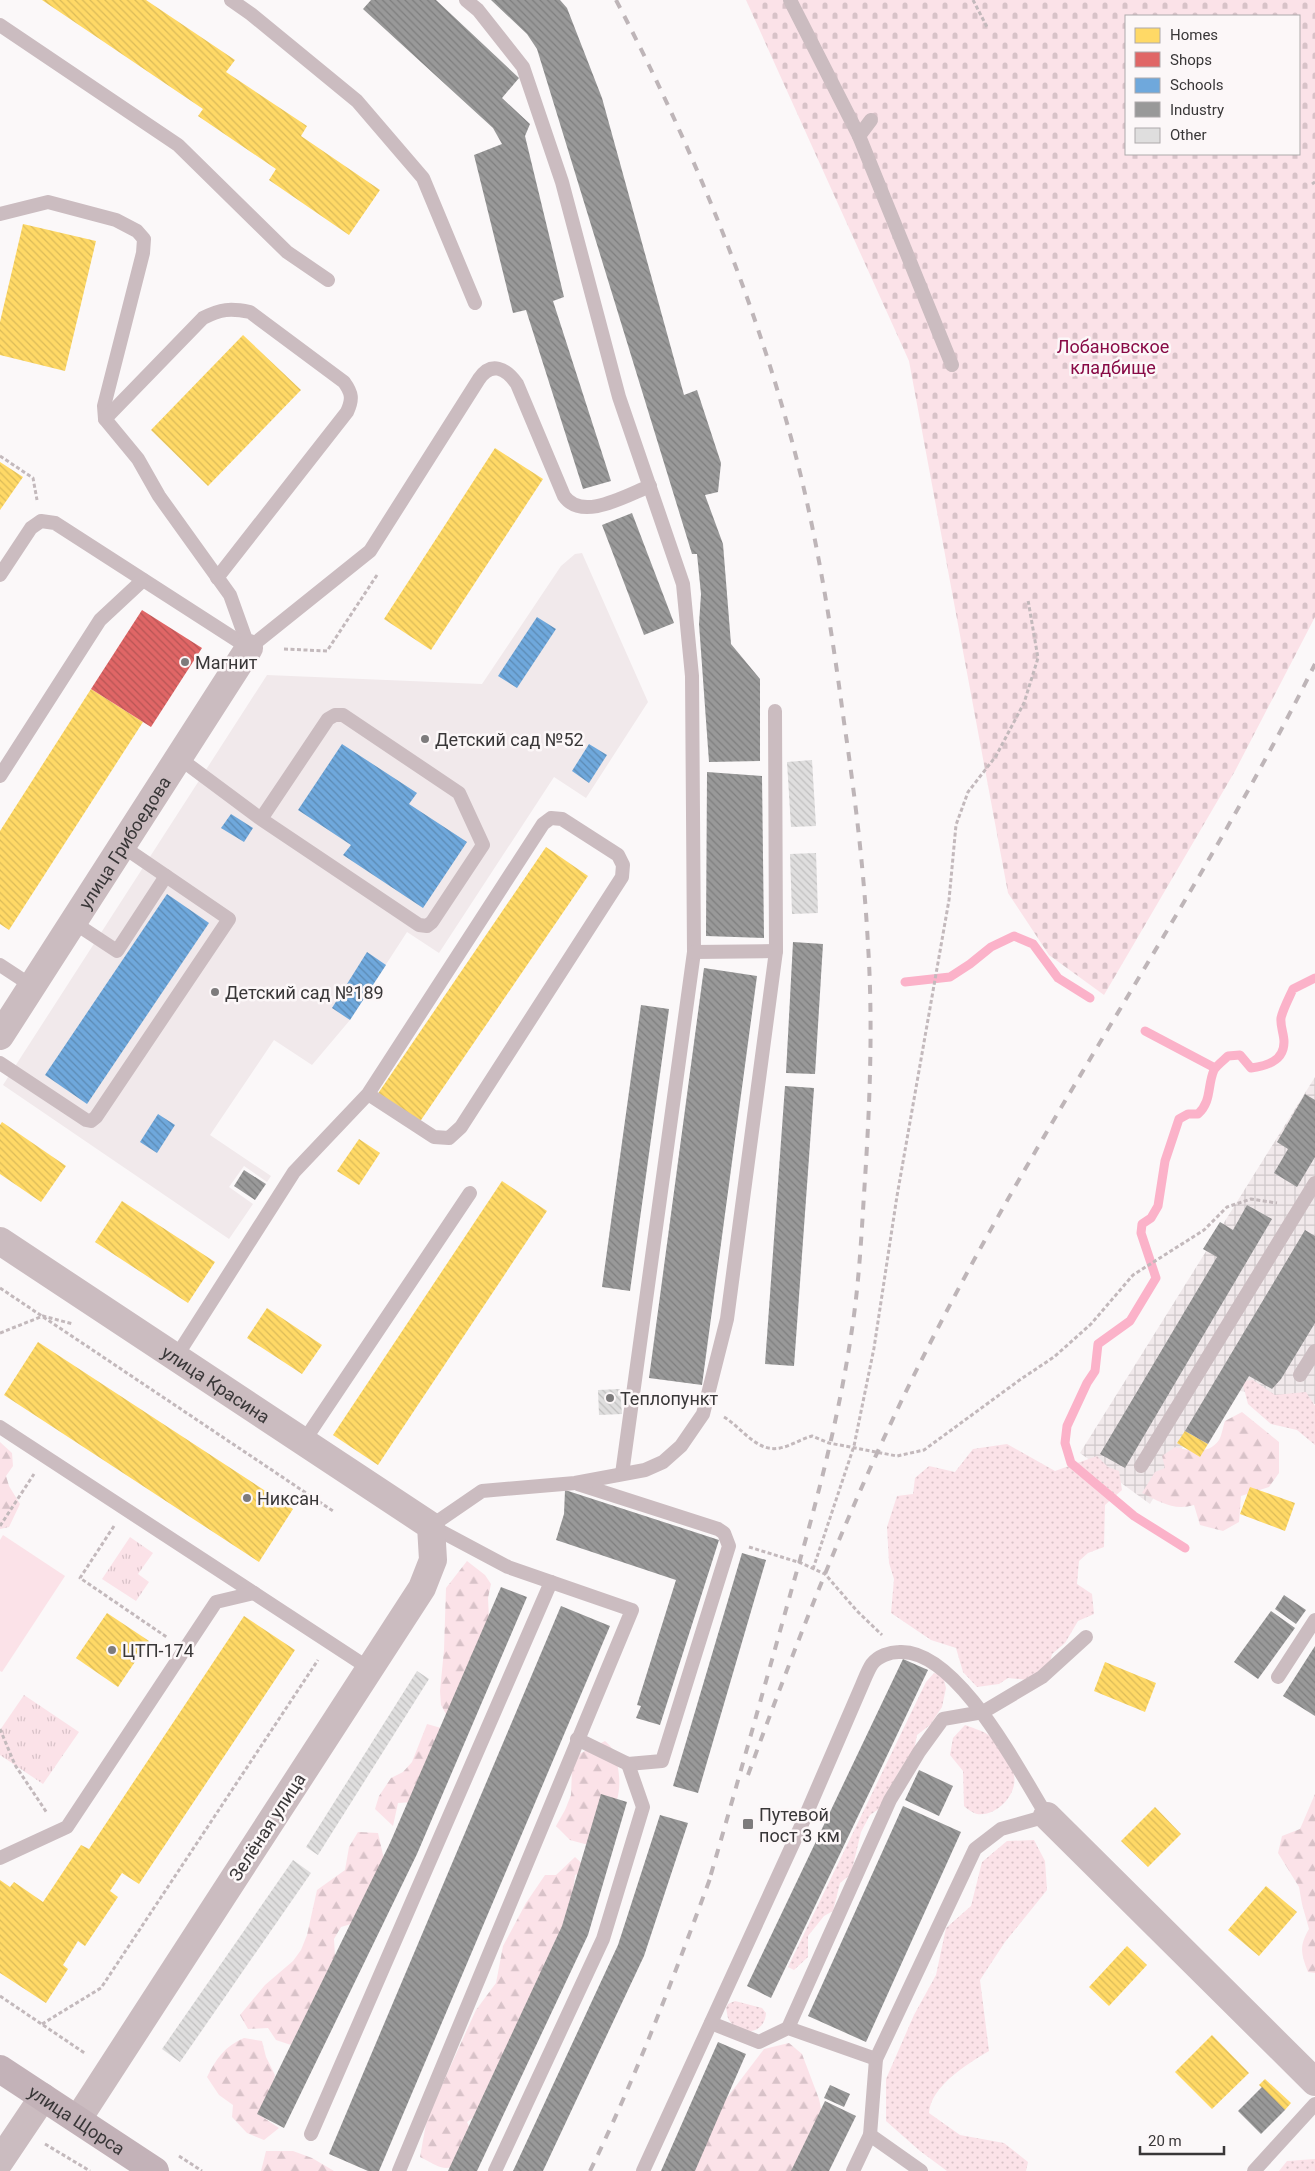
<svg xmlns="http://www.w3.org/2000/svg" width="1315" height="2171" font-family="Roboto,sans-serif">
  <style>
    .built { fill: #f1e9eb }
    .industrial { fill: url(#industrial-grid) }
    .grass { fill: url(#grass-dots) }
    .forest { fill: url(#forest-firs) }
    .cemetery { fill: url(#cemetery-stones); fill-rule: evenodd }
    .park { fill: url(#park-tufts) }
    .pitch { fill: #fbe2e8 }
    .homes { fill: url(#homes-back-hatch) }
    .shops { fill: url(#shops-back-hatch) }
    .schools { fill: url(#schools-back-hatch) }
    .industry { fill: url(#industry-back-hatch) }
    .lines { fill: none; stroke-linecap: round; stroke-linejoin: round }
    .stream { stroke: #fbb2c9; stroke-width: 9 }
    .building { fill: url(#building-back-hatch) }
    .path { stroke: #c3b9bc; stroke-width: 3; stroke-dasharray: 4 2.5; stroke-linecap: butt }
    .lane { stroke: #cbbcc0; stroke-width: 14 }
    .street { stroke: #cbbcc0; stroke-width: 28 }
    .primary { stroke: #c3b2b8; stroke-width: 28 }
    .rail { stroke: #beb5b8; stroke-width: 4; stroke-dasharray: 9 9; stroke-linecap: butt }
    .poi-dot { fill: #7d7b7c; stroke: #fcf7f8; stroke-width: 2 }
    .labels { text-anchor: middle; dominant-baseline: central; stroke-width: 5; stroke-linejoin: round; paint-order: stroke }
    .park-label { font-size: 18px; fill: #880a46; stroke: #fcf7f8 }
    .poi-label { font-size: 18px; fill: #393738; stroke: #fcf7f8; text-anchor: start }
    .street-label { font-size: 18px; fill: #393738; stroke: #fcf7f8 }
  </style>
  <defs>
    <pattern id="industrial-grid" width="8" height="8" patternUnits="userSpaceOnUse" patternTransform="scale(1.25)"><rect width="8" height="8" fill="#f1e9eb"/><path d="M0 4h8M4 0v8" fill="none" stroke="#cfc8ca"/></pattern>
    <pattern id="grass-dots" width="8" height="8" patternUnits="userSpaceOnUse" patternTransform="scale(1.25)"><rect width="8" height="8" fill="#fbe2e8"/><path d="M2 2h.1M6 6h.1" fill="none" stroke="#d8c2c8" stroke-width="1.8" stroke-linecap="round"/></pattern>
    <pattern id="forest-firs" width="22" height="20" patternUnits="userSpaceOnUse" patternTransform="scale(1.25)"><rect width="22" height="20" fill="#fbe2e8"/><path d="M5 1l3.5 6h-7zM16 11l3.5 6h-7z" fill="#d8c2c8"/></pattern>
    <pattern id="cemetery-stones" width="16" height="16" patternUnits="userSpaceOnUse" patternTransform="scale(1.25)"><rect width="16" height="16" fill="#fbe2e8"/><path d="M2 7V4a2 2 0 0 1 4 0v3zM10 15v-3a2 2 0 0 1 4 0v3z" fill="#d8c2c8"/></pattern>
    <pattern id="park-tufts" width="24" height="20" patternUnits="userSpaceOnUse" patternTransform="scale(1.25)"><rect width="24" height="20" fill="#fbe2e8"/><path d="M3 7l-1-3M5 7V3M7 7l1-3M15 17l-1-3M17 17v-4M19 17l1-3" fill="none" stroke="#d8c2c8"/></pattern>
    <pattern id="homes-back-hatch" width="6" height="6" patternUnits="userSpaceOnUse" patternTransform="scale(1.25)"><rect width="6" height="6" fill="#ffd966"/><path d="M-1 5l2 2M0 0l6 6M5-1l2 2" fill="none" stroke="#dbbb59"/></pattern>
    <pattern id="shops-back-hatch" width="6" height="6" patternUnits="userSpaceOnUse" patternTransform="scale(1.25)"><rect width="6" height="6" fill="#e06666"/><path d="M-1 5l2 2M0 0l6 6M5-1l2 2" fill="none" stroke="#b75555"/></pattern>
    <pattern id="schools-back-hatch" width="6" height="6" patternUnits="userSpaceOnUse" patternTransform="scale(1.25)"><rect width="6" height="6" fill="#6fa8dc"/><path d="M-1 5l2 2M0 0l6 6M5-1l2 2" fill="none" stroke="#5c8ab3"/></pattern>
    <pattern id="industry-back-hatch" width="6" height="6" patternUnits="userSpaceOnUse" patternTransform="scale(1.25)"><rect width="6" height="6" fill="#999"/><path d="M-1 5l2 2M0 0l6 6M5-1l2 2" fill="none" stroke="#7e7e7e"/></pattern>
    <pattern id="building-back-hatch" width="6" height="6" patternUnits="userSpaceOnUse" patternTransform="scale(1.25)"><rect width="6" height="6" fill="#dfdede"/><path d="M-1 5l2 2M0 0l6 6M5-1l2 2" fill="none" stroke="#c0bfbf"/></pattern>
  </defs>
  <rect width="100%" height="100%" fill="#fbf8f9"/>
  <polygon class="built" points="582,553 648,702 586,798 554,777 439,953 407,932 350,1020 312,1065 274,1040 210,1135 271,1176 267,1182 244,1166 229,1187 253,1204 229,1239 3,1085 267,675 482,684 561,566 575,554"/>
  <polygon class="industrial" points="1315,1077 1315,1404 1217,1387 1150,1504 1080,1453"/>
  <g class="grass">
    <polygon points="1253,1380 1275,1395 1306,1392 1315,1406 1315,1445 1297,1430 1271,1424 1248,1404 1242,1381"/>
    <polygon points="1007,1444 1055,1471 1097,1456 1108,1467 1119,1471 1122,1490 1105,1505 1104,1547 1088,1553 1079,1561 1077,1584 1092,1594 1094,1614 1078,1621 1065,1643 1052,1654 1047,1676 1028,1680 1008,1678 999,1684 977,1687 963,1672 956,1648 931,1640 891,1613 894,1579 889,1563 887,1527 897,1496 913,1494 915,1478 929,1466 955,1472 973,1449"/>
    <polygon points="934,1673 943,1676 946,1688 942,1707 930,1725 917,1735 914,1750 898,1773 883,1806 870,1815 861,1832 851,1874 840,1883 833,1911 824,1916 808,1936 808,1957 794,1970 788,1967 926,1682"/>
    <path d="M 965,1725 C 972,1728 981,1730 987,1734 C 994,1738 1013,1766 1014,1775 C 1018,1794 997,1817 977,1814 C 973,1813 967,1809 964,1806 L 963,1771 L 950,1755 L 953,1738 Z"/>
    <path d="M 1034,1840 L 1045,1861 L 1047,1890 L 1005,1942 L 980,1980 L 989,2051 C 967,2064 931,2086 929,2113 L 960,2135 L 1004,2143 L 1028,2162 L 1026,2171 L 947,2171 L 920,2151 L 886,2121 L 886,2079 L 914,2015 L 936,1975 L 946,1928 L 971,1906 L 982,1862 L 1007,1841 Z"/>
    <path d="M 735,2001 L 762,2008 L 766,2013 C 765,2034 740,2038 729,2020 C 727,2017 727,2011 726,2008 L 728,2004 Z"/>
    <polygon points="1315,2159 1315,2171 1279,2171 1287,2161"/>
  </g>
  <g class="forest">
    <path d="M 1242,1412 L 1279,1442 L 1279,1473 L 1269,1487 L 1241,1496 L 1239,1522 L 1223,1531 L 1200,1525 L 1194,1505 C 1174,1511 1160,1502 1142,1493 L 1155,1472 L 1165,1468 L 1162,1456 L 1175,1447 C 1189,1451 1209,1455 1219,1440 C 1222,1435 1223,1426 1225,1421 Z"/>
    <polygon points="0,1442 12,1453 13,1466 6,1476 9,1486 20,1504 9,1527 0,1529"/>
    <polygon points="467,1561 485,1575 491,1584 488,1598 489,1618 447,1716 441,1705 440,1691 444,1650 446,1588"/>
    <polygon points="427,1724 441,1728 412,1802 398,1803 393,1826 375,1809 379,1796 391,1778 403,1772 412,1762"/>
    <path d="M 605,1741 C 616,1751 616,1754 618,1768 C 624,1802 609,1818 592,1846 L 570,1840 L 556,1826 L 565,1810 L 571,1795 L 572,1770 L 579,1754 Z"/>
    <path d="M 1315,1794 L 1315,1973 L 1308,1972 C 1301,1953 1299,1946 1309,1929 L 1302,1904 L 1299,1887 L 1278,1853 L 1282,1836 L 1300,1829 Z"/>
    <polygon points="358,1832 378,1833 384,1859 364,1920 341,1927 334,1939 335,1957 291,2045 276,2040 268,2028 248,2029 240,2015 265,1985 293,1961 301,1950 307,1935 317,1890 345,1870 349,1847"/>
    <path d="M 575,1857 L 589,1870 L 575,1875 L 572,1904 L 492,2105 L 467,2122 L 475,2139 L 472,2160 C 442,2171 447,2171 420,2157 L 427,2118 L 476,2010 L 496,1983 L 503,1946 L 526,1903 L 545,1875 L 556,1875 Z"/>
    <path d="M 244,2038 L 262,2041 L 266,2057 L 275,2075 L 270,2095 L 258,2114 L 279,2128 L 264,2140 L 247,2133 L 232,2117 L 233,2105 L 219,2095 L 207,2077 C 216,2059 225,2046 244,2038 Z"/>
    <polygon points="789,2043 802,2054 819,2099 822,2113 795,2171 691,2171 723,2103 764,2049"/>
    <polygon points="266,2151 293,2151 312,2158 334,2171 261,2171"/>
  </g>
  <path class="cemetery" d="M 746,0 L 1315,0 L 1315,617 L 1235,771 L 1104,995 L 1049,955 L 1008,893 L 909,361 ZM 1126,16 L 1299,16 L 1299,154 L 1126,154 Z"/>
  <g class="park">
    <polygon points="130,1537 153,1553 138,1574 149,1582 136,1601 102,1579"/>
    <polygon points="24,1695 79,1732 43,1784 0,1755 0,1730"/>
  </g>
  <polygon class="pitch" points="3,1535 65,1576 2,1672 0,1671 0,1540"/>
  <g class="homes">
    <polygon points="42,0 146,0 235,60 226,72 307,126 301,136 380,190 349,235 269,180 276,169 198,116 203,109"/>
    <polygon points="23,224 96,241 65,371 0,355 0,322"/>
    <polygon points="243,335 301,390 208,486 151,430"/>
    <polygon points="495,448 543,479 431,650 384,619"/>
    <polygon points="0,462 23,477 0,510"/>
    <polygon points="91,689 143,722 9,930 0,924 0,831"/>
    <polygon points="546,847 588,876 419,1123 377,1095"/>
    <polygon points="2,1122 66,1166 41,1202 0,1174 0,1125"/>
    <polygon points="359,1139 380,1153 359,1185 337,1171"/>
    <polygon points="502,1181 547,1211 378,1465 333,1435"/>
    <polygon points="122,1201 215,1262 188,1303 95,1242"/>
    <polygon points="267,1308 322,1345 302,1374 247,1338"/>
    <polygon points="38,1342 293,1509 259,1562 4,1395"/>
    <polygon points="1185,1431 1208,1444 1200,1457 1177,1443"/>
    <polygon points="1250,1487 1295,1503 1285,1531 1240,1514"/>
    <polygon points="107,1613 149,1641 118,1687 76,1658"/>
    <polygon points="244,1616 295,1650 139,1884 122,1873 110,1891 118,1897 85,1946 78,1941 63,1965 68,1969 46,2003 0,1973 0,1880 10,1887 14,1882 43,1902 81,1845 89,1849"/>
    <polygon points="1105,1662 1156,1683 1145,1712 1094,1691"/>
    <polygon points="1155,1807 1181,1834 1148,1867 1121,1841"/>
    <polygon points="1266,1886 1297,1912 1259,1956 1228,1930"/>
    <polygon points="1127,1946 1147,1965 1109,2006 1089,1987"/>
    <polygon points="1212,2035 1249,2073 1212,2109 1175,2072"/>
    <polygon points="1265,2079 1291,2103 1285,2110 1259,2085"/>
  </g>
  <polygon class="shops" points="142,610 202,648 151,727 91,689"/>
  <g class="schools">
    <polygon points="537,617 556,629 517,688 498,676"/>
    <polygon points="342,744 417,793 409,804 467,842 423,908 343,855 351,845 298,810"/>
    <polygon points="589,744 607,755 589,783 572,771"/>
    <polygon points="231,814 253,828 244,842 221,828"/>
    <polygon points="167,894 209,923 87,1104 45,1075"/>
    <polygon points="367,952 386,965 350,1020 332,1008"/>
    <polygon points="158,1114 175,1125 157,1153 140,1142"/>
  </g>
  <g class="industry">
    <polygon points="371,0 436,0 519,78 502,98 530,124 525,136 564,297 553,301 611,481 583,489 526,310 513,313 474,155 502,144 493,128 363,9"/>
    <polygon points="491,0 560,0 567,8 602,98 684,395 697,390 721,463 718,492 705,495 723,544 731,644 760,679 760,761 709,762 699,624 701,594 697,554 692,554 537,49 527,34"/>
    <polygon points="632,513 674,623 644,635 602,525"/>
    <polygon points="707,772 762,776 764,938 706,936"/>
    <polygon points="793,942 823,944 815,1074 786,1073"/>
    <polygon points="704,968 757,976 702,1385 649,1378"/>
    <polygon points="641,1005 669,1009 630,1291 602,1287"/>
    <polygon points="785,1086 814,1088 794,1366 765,1364"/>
    <polygon points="1305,1094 1315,1100 1315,1157 1297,1187 1274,1173 1288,1149 1277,1142"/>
    <polygon points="244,1170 266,1184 255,1200 234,1186"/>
    <polygon points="1247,1205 1272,1219 1125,1468 1100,1454 1217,1257 1203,1249 1220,1222 1233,1230"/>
    <polygon points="1305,1230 1315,1236 1315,1323 1281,1379 1272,1389 1249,1376 1208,1444 1185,1431"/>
    <polygon points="565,1490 719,1540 660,1725 636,1718 641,1706 637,1705 676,1580 556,1540 564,1514"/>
    <polygon points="742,1553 766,1560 698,1793 673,1786"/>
    <polygon points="501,1587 527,1597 417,1854 284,2128 257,2114 390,1843"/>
    <polygon points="1284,1595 1306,1610 1296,1624 1275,1609"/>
    <polygon points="561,1606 610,1626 379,2171 368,2171 329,2154"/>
    <polygon points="1271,1611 1295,1628 1258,1679 1234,1662"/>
    <polygon points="1315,1646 1315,1716 1283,1696"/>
    <polygon points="903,1659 928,1670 771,1998 747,1986"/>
    <polygon points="919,1770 953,1786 939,1816 905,1800"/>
    <polygon points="601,1794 627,1802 588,1935 477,2171 448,2171 562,1926"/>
    <polygon points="903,1806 961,1832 866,2042 808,2016"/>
    <polygon points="660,1815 688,1823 644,1956 543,2171 513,2171 618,1945"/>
    <polygon points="718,2042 746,2054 721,2111 695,2171 661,2171"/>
    <polygon points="830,2085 850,2094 844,2107 824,2098"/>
    <polygon points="1262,2087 1285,2110 1261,2134 1238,2111"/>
    <polygon points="825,2101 856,2116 829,2171 791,2171"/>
  </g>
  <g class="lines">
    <g class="stream">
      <polyline points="905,982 950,977 970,964 991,947 1014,936 1033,944 1058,978 1090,998"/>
      <polyline points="1145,1031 1215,1068"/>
      <path d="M 1185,1548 L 1134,1516 L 1071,1463 L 1065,1443 L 1067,1426 L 1087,1383 L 1095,1371 L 1098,1344 L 1130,1321 L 1156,1278 L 1141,1233 L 1142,1224 L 1151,1218 L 1158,1206 L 1165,1161 L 1179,1119 L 1188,1114 L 1198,1114 C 1212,1101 1207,1086 1214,1070 C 1217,1065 1224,1060 1228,1056 L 1240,1055 L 1251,1068 C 1267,1066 1284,1061 1284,1042 C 1284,1034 1280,1026 1281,1018 C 1283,1009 1289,998 1293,989 L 1315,978"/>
    </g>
  </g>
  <g class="building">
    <polygon points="812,760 816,826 791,827 787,762"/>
    <polygon points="816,853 818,913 792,914 790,854"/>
    <polygon points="620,1389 622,1414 599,1415 598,1390"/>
    <polygon points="417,1671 429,1679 318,1855 306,1847"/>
    <polygon points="293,1860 311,1873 180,2062 162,2049"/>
  </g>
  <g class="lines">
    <g class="path">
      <polyline points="973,0 987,27"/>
      <polyline points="1312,184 1315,182"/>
      <polyline points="0,456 33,478 37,500"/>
      <polyline points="284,649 327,651 377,575"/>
      <polyline points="0,1288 333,1511"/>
      <polyline points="0,1333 43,1316 73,1324"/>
      <path d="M 724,1417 C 741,1427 757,1453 780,1448 C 791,1446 801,1439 812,1436 L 829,1443 L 897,1456 L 924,1450 L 1021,1379 L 1054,1357 L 1091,1324 L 1133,1275 L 1204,1230 L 1227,1207 L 1251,1199 L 1277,1203"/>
      <polyline points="0,1526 34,1474"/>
      <polyline points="114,1526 80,1578 168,1638"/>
      <polyline points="749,1547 801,1563 825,1574 857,1611 882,1635"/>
      <polyline points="813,1569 854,1446 874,1348 897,1196 949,900 956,825 968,792 996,756 1024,703 1038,658 1028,600"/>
      <polyline points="0,1729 15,1765 47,1813"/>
      <polyline points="0,1996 86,2054"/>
      <polyline points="42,2024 101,1988 318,1660"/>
      <polyline points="45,2144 90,2171"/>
      <polyline points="179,2156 202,2171"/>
    </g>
    <g class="lane">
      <polyline points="231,0 251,14 357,101 423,178 475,303"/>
      <polyline points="466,0 478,10 523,67 562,182 619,397 683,584 692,676 694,952 622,1474"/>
      <polyline points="790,0 859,136 952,365"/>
      <polyline points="0,25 178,145 287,252 328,280"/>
      <polyline points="859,136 871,120"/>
      <polyline points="0,214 48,202 116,220 137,231 144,239 143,253 104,406 105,419 138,459 159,496 230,595 249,648"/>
      <path d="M 105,419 L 203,318 C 221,309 230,308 250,312 L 344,382 C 352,393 353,399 347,412 L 217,578"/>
      <polyline points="0,575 31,528 41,521 55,523 249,648"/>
      <path d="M 249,648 L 370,551 L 479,379 C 491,361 506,368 517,384 L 564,496 C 582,522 627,495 650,486"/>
      <polyline points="179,758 261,819 328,719 335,715 343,715 459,793 483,845 432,922 427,926 419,925 261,819"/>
      <polyline points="0,776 100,620 143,580"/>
      <polyline points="73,922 117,951 166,876"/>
      <polyline points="694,952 776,951"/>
      <polyline points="0,965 32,986"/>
      <polyline points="0,1063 86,1120 91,1121 96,1117 229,919 122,846"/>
      <polyline points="176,1357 294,1172 368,1094 543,824 551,818 562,819 618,855 623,865 622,877 461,1127 449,1138 434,1137 368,1094"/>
      <polyline points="1300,1375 1315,1351"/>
      <polyline points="0,1427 370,1669"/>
      <polyline points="304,1441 470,1193"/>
      <polyline points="1141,1466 1315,1183"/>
      <polyline points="1278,1677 1315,1620"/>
      <polyline points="577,1739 628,1764 662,1761 729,1546 724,1533 718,1529 578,1484"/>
      <polyline points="0,1858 67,1827 216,1602 254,1593"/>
      <polyline points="711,2023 759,2042 788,2028 876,2059"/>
      <polyline points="788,2028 890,1800 919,1752 943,1719 983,1712 1042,1677 1086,1637"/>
      <polyline points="311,2134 551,1582"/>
      <polyline points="870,2135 921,2171"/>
      <polyline points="399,2171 632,1610 508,1567 431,1526 482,1491 575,1483 645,1470 663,1462 681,1446 703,1414 727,1319 776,951 775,711"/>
      <polyline points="495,2171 603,1939 643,1807 628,1764"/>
      <path d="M 643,2171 L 802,1824 L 862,1685 C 865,1678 868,1670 872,1664 C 878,1656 890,1652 899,1652 C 957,1648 1020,1773 1047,1816 L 1001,1829 L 975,1849 L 876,2059 L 870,2135 L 853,2171"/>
      <polyline points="1254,2171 1315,2104"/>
    </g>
    <g class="street">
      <path id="s1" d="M 0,1036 L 249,648"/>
      <path id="s2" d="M 0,1241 L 431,1526 L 433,1560 L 422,1588 L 78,2119"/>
      <polyline points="1047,1816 1315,2082"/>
      <polyline points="0,2161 43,2097"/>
    </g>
    <path class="primary" id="s3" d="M 0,2069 L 155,2171"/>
    <g class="rail">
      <path d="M 616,0 C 688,138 749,284 790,434 C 816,528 831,625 844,722 C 855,796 864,870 868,945 C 873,1022 870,1101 865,1179 C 862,1224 860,1270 854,1315 C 842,1405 819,1494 794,1581 C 766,1681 738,1782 709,1881"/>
      <path d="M 748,1775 C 804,1621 864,1469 940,1324 C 1056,1099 1202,891 1315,664"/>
      <path d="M 590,2171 C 637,2075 674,1976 711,1876"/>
    </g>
  </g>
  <g class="poi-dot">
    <circle cx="185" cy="662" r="5"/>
    <circle cx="425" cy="739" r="5"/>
    <circle cx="215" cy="992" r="5"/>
    <circle cx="610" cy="1398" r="5"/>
    <circle cx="247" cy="1498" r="5"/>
    <circle cx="112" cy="1650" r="5"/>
    <rect x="742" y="1818" width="12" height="12" rx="2.5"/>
  </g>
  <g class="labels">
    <g class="park-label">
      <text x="1113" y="346">Лобановское<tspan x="1113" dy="21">кладбище</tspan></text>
    </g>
    <g class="poi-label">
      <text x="195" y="662">Магнит</text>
      <text x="435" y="739">Детский сад №52</text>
      <text x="225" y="992">Детский сад №189</text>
      <text x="620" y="1398">Теплопункт</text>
      <text x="257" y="1498">Никсан</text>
      <text x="122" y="1650">ЦТП-174</text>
      <text x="759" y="1814">Путевой<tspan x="759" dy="21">пост 3 км</tspan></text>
    </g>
    <g class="street-label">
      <text stroke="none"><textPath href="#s1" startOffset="230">улица Грибоедова</textPath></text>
      <text stroke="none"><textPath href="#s2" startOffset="259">улица Красина</textPath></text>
      <text transform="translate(267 1827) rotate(-57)">Зелёная улица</text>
      <text stroke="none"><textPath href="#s3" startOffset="92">улица Щорса</textPath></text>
    </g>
  </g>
  <rect x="1125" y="15" width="175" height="140" fill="#fcf7f8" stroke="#aeaaab"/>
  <rect x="1135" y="28" width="25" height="15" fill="#ffd966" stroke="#aeaaab"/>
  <text x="1170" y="40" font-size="15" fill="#393738">Homes</text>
  <rect x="1135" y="52" width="25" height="15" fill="#e06666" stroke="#aeaaab"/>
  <text x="1170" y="65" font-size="15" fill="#393738">Shops</text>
  <rect x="1135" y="78" width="25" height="15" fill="#6fa8dc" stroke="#aeaaab"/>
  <text x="1170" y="90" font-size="15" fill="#393738">Schools</text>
  <rect x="1135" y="102" width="25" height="15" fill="#999999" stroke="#aeaaab"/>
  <text x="1170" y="115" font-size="15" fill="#393738">Industry</text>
  <rect x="1135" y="128" width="25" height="15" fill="#dfdede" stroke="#aeaaab"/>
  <text x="1170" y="140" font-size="15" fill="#393738">Other</text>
  <path d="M1140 2146v8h84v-8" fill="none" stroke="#393738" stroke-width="2.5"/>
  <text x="1148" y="2146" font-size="15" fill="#393738" stroke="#fcf7f8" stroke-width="4" paint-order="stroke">20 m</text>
</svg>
